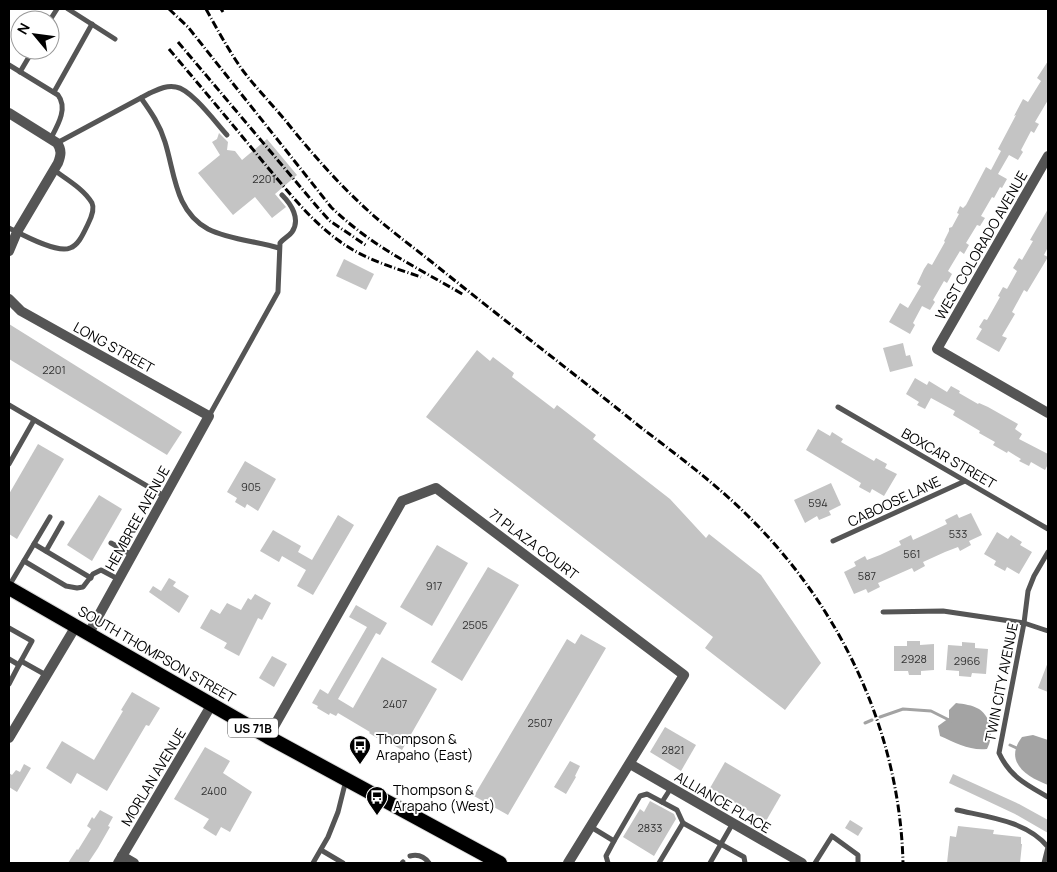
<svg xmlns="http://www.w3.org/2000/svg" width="1057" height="872" font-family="Manrope,sans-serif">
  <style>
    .water { fill: #a3a3a3 }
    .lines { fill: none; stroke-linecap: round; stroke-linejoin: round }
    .stream { stroke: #a3a3a3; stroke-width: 3 }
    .building { fill: #c4c4c4 }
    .trunk-casing { stroke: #dbdbdb; stroke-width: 16 }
    .service { stroke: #555; stroke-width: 5 }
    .minor { stroke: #555; stroke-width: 10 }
    .trunk { stroke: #000; stroke-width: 14 }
    .rail { stroke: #000; stroke-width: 3; stroke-dasharray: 8 2.5 1 2.5; stroke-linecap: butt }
    .labels { text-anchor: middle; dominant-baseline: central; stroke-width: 4; stroke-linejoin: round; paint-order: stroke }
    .number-label { font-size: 11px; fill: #313131 }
    .shield { fill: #fff; stroke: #4c4c4c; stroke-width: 1 }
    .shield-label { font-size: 12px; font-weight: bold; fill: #000 }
    .street-label { font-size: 14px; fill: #000; stroke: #fff }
    .poi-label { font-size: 14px; fill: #000; stroke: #fff; text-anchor: start }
  </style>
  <rect width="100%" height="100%" fill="#fff"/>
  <g class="water">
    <path d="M 956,703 C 964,704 972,705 979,709 C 992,718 994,736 987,749 C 970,751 956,743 940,736 L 938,726 L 949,718 L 949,710 Z"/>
    <path d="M 1033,735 L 1048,740 L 1048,785 C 1027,777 1003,762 1022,737 Z"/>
  </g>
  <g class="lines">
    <g class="stream">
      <polyline points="880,717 903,709 931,711 951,721"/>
      <polyline points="865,723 872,720"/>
      <polyline points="1010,745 1019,749"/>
    </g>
  </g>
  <g class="building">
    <polygon points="1048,61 1048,100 1035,122 1039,124 1034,133 1031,131 1021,150 1023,152 1018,160 1009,155 998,174 1007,179 1002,188 1000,187 994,198 992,197 981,216 985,218 980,226 977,225 966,243 969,245 964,254 960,251 948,271 952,274 947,283 944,281 933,300 935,302 930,310 922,306 913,323 915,325 910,334 889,322 900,303 908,308 921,286 917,284 924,269 928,263 932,265 945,242 944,241 949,231 949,228 952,227 959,214 957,213 960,206 963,208 966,205 986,167 991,170 1001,151 998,149 1016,115 1014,116 1023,99 1028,102 1041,81 1037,78"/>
    <polygon points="219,133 228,142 227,150 235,151 242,160 267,139 297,175 275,194 286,207 272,218 255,197 233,215 198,173 220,155 212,142 217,139"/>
    <polygon points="1048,209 1048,247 1044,255 1048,257 1027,292 1024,290 1012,312 1015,314 1002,336 1007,338 999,352 976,339 982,329 979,327 984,319 987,320 1000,297 998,296 1003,287 1007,289 1017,271 1013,268 1019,258 1022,260 1033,241 1030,240"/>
    <polygon points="344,259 374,274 366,290 336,276"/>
    <polygon points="9,324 182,432 167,455 9,359"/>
    <polygon points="903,343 906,356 910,355 913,366 890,372 883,348"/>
    <polygon points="477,350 490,361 493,357 514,373 512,377 554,409 557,405 596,435 593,439 670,499 706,538 709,534 761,575 821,663 785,710 705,648 713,637 426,417"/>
    <polygon points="915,378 927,385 929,381 947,392 951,386 960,391 959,393 978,404 979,403 988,407 1018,424 1015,429 1022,434 1019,439 1048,454 1048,464 1045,470 1031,462 1029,466 1019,461 1021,459 1008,451 1007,453 993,445 995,442 979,433 980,431 953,415 955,411 931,398 925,409 917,405 919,402 906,394"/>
    <polygon points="818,429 830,436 832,432 843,439 841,442 874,461 876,458 887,464 885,468 897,474 884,496 872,489 870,493 859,487 861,483 806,450"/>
    <polygon points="38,444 64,459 17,539 9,534 9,494"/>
    <polygon points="245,461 276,479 258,511 247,504 245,508 235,502 237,498 227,492"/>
    <polygon points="831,483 841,505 829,511 831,515 819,520 817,516 805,523 794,500"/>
    <polygon points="99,495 122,509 92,561 67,545"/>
    <polygon points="971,513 982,535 969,541 971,545 960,551 958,547 945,552 923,562 925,566 914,572 912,568 878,583 880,587 868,593 866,589 854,594 844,572 856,566 854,562 865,556 867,560 880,555 901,545 899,541 911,535 913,540 926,534 947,524 945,520 957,514 959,518"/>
    <polygon points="338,515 354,525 313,595 297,586 306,570 282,556 279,562 260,551 273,530 301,546 298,552 312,560"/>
    <polygon points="997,532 1008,539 1011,535 1022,542 1020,545 1032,552 1019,574 1007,567 1005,571 994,565 996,561 984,554"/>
    <polygon points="437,545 468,563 432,626 400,607"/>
    <polygon points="488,567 519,585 462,681 431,662"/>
    <polygon points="169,578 176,582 173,586 189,596 179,613 149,592 153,586 161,591"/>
    <polygon points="255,594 271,603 262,620 258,618 239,656 224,648 227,643 200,628 211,609 220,614 227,603 241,610 248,598 251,600"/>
    <polygon points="356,605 387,623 380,635 376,633 338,699 353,708 382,657 437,689 402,750 378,736 377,738 369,733 370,732 338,713 336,716 330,713 329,715 317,708 318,706 312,703 320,689 328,694 367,627 349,617"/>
    <polygon points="581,634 606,648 508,815 474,796 567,639 575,644"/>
    <polygon points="907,641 920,641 920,645 934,644 934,670 921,671 921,675 909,675 908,671 894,671 894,646 907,646"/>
    <polygon points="962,642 975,643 975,648 988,649 986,674 972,673 971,677 959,676 959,671 946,670 948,645 962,646"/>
    <polygon points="272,656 287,664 274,687 259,678"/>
    <polygon points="1048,662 1048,692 1038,688"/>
    <polygon points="132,692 160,708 149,726 146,725 107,791 77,773 71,784 46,768 62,741 94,760 123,711 121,710"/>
    <polygon points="665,727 696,745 681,771 650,752"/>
    <polygon points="205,747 230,761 223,773 252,792 230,832 221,827 216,836 203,828 209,819 174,799"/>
    <polygon points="570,761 580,766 575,776 576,777 566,794 554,787"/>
    <polygon points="725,762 781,795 766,821 710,788"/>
    <polygon points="24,764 31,768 17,792 9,787 9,773 12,775 16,770 20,772"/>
    <polygon points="953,774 1019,804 1048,820 1048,833 1015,814 949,783"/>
    <polygon points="650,801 674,814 676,819 654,856 623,837 640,809 644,812"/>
    <polygon points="100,810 113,817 108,826 110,827 98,848 88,863 68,863 77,849 78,850 91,829 87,826 92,817 94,819"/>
    <polygon points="850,820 863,828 858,836 845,828"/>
    <polygon points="958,826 994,830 993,834 1021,837 1021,844 1022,844 1020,863 947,863 950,836 956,837"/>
  </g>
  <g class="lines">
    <g class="trunk-casing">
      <polyline id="trunk" points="9,588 268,737 500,863"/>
    </g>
    <g class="service">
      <polyline points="68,9 115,39"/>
      <polyline points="50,20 57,9"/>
      <path d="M 9,65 L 58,95 C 68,108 58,125 51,138"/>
      <polyline points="20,72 33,50"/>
      <polyline points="54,92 92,24"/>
      <path d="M 141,98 C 151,112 160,125 165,142 C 175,174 175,211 208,229 C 230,240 256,241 279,248"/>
      <path d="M 57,143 L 150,93 C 159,89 167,85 176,87 C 191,89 216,123 227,135"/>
      <path d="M 9,228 C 21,234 57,254 70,248 C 79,245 84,232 88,224 C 91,218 95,209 92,203 C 84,189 66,179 54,170"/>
      <polyline points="9,405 164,496"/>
      <polyline points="838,407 1048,529"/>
      <path d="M 209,416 L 278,292 L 280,243 C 283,239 289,236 292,232 C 301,219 291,204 282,195"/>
      <polyline points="9,464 34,420"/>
      <polyline points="833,541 965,481"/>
      <polyline points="111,543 132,555"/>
      <polyline points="34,544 91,578"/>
      <polyline points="46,551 62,523"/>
      <path d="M 1048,552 L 1034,576 L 1028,591 L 1024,623 L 999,753 C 1010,777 1027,785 1048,797"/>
      <polyline points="24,561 66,586 77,588 83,587 93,574 101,570 118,579"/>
      <polyline points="9,586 50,517"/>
      <polyline points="883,612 943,611 1024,623 1048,631"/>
      <polyline points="9,628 32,641 21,661"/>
      <polyline points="9,659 19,665"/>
      <polyline points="9,684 21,661 46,675"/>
      <polyline points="662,802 671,788"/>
      <path d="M 957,810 C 988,817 1027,821 1048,847 L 1044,863"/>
      <polyline points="591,827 614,841 606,856 608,863"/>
      <polyline points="614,841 640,796 647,794 677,810 683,823 744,857 745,863"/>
      <polyline points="321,850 343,863"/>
      <path d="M 410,856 C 418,854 424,856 429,863"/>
      <polyline points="313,863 328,837 338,812 346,780"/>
      <polyline points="402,863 403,862"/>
      <polyline points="659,863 683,823"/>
      <polyline points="710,863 733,823"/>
      <polyline points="815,863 832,836 858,855 858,863"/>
    </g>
    <g class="minor">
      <path d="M 9,113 L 57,143 C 62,150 61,155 58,163 L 17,232 L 9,251"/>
      <polyline points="1048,156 937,349 1048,413"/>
      <polyline points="9,299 21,311 209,416 89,633"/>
      <polyline points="268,737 402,501 436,488 684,675 568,863"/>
      <polyline points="9,738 76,626"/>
      <polyline points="630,764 802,863"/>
      <polyline points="122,856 134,863"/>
      <polyline points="118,863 212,704"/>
    </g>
    <use href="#trunk" class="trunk"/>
    <g class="rail">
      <path d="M 169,9 L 188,27 L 331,207 C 371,246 416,267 464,295"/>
      <path d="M 206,9 C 217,29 228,49 241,68 C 254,86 271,103 285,120 C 309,150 334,179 362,205 C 384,226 409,244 433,263 C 501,318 571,371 639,426 C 678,456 719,486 753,521 C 843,612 900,735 903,863"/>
      <polyline points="221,9 223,12"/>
      <polyline points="178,42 319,209 330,221 367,246"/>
      <path d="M 169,49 C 201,87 233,125 264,163 C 286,189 310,220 338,240 C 363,259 392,267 421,277"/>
    </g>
  </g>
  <defs>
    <g id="bus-pin" transform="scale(1.125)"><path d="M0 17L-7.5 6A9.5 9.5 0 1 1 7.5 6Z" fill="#000" stroke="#fff"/><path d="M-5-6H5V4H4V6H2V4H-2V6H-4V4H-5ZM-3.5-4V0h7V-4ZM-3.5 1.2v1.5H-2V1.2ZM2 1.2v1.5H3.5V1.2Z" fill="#fff"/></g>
  </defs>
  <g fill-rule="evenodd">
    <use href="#bus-pin" x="360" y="746"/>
    <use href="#bus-pin" x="377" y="797"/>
  </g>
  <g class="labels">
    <g class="number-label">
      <text x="264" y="178">2201</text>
      <text x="54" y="369">2201</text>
      <text x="251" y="486">905</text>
      <text x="818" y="502">594</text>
      <text x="958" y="533">533</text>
      <text x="912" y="553">561</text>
      <text x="867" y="575">587</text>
      <text x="434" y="585">917</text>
      <text x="475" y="624">2505</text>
      <text x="914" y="658">2928</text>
      <text x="967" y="660">2966</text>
      <text x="395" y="703">2407</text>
      <text x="540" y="722">2507</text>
      <text x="673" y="749">2821</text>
      <text x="214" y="790">2400</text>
      <text x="650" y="827">2833</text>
    </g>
    <rect class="shield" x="228" y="718.5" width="50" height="19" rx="4"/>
    <g class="shield-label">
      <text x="253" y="728">US 71B</text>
    </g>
    <g class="street-label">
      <text transform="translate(981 245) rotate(-60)">WEST COLORADO AVENUE</text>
      <text transform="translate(114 347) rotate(29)">LONG STREET</text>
      <text transform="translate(949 458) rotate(30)">BOXCAR STREET</text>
      <text transform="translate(894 501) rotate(-25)">CABOOSE LANE</text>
      <text transform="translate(137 518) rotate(-61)">HEMBREE AVENUE</text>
      <text transform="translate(534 544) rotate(37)">71 PLAZA COURT</text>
      <text transform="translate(157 654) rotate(30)">SOUTH THOMPSON STREET</text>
      <text transform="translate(1001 682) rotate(-79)">TWIN CITY AVENUE</text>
      <text transform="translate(153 777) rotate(-59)">MORLAN AVENUE</text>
      <text transform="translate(723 802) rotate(30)">ALLIANCE PLACE</text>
    </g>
    <g class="poi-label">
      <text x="376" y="738">Thompson &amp;<tspan x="376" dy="16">Arapaho (East)</tspan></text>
      <text x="393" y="789">Thompson &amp;<tspan x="393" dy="16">Arapaho (West)</tspan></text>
    </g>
  </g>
  <rect width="1057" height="872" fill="none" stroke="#000000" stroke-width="20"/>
  <g transform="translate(35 35) rotate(299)"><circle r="24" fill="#ffffff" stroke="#999999"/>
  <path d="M0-4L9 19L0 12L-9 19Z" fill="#000000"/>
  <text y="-8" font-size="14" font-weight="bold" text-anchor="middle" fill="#000000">N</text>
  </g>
</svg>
